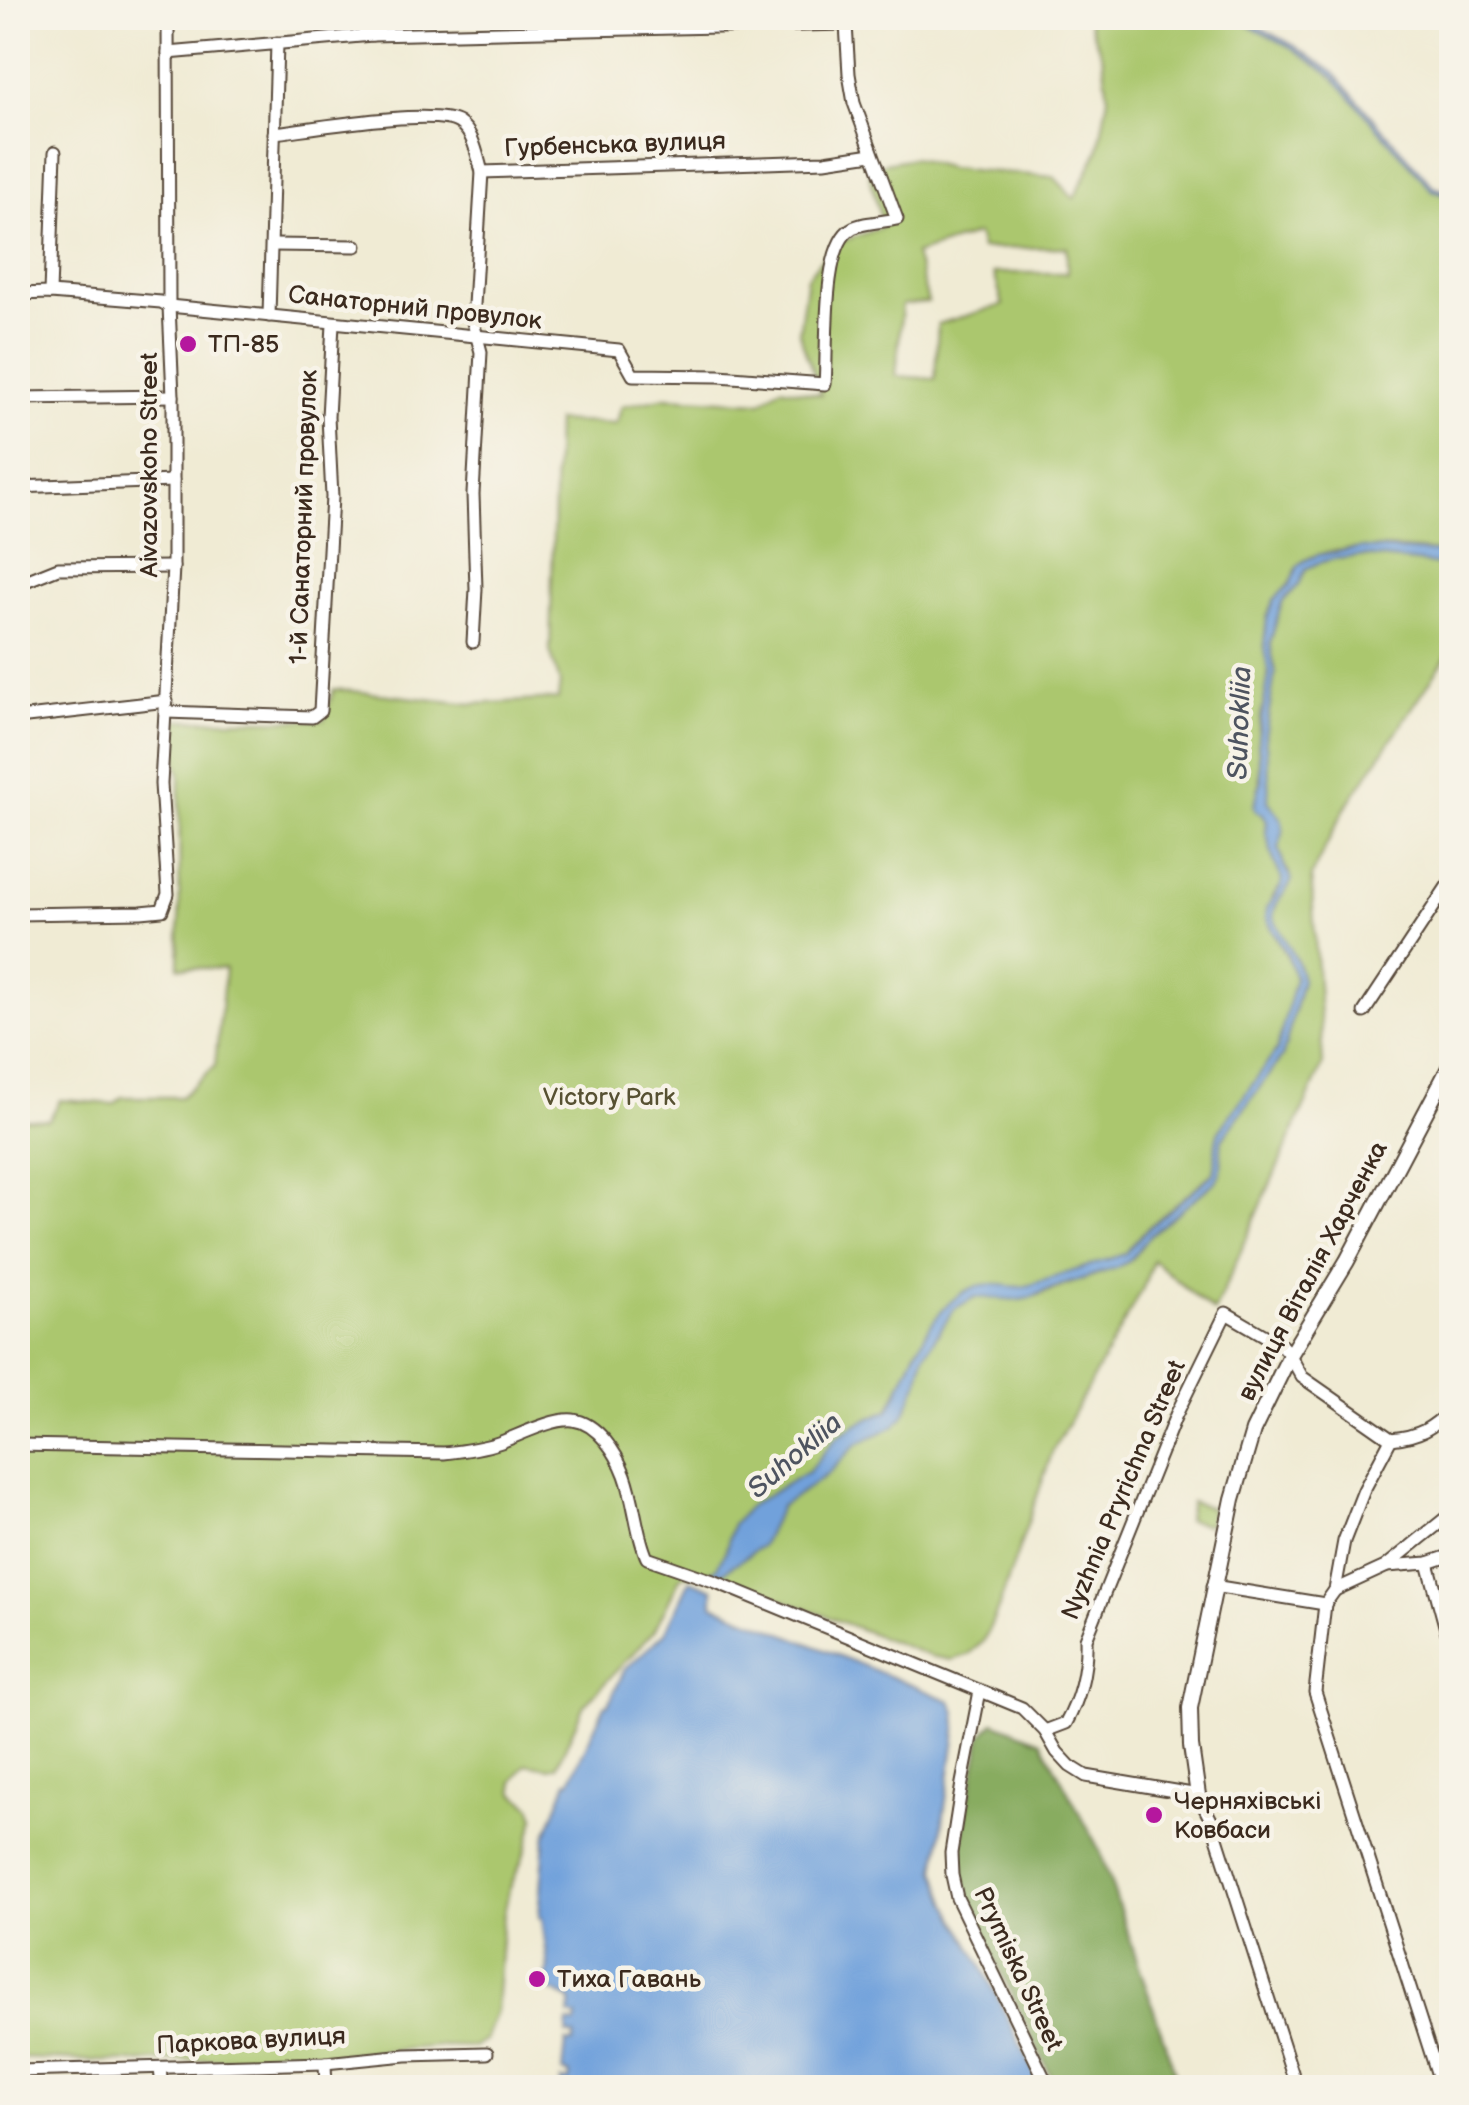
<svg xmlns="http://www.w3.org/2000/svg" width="1469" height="2105" font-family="'Balsamiq Sans',sans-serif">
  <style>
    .green { fill: #abc76e; stroke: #737846; stroke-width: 2.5; fill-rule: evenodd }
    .forest { fill: #88ac61; stroke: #626b40; stroke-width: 2.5 }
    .water { fill: #71a1db; stroke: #56667c; stroke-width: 2.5 }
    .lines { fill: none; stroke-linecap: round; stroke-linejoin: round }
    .minor-casing { stroke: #564739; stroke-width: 15 }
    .tertiary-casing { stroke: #564739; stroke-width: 18 }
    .minor { stroke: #fff; stroke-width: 11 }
    .tertiary { stroke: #fff; stroke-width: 14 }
    .poi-dot { fill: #b5179e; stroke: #f7f3e8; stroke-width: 4 }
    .labels { text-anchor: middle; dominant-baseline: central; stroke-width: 9; stroke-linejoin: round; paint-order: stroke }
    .street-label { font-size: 25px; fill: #3b2a1e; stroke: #f7f3e8 }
    .poi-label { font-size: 25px; fill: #3b2a1e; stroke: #f7f3e8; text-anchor: start }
    .park-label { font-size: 25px; fill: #575132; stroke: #f7f3e8 }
    .water-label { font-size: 28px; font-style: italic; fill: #4e5460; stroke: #f7f3e8 }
  </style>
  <rect width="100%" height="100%" fill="#f7f3e8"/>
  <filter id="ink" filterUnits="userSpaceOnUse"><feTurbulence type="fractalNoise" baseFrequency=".01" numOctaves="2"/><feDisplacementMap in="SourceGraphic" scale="20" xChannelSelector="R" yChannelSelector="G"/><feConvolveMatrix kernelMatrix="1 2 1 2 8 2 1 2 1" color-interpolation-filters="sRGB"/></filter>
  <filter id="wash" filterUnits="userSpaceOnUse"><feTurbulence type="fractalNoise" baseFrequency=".0048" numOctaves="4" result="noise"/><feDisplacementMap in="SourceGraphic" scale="40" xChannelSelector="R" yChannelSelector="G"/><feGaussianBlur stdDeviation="2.25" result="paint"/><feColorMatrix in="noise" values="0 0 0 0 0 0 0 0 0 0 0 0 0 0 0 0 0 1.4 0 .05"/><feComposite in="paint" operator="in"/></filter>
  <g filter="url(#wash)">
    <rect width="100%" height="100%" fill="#f0ebd4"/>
    <g class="green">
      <path d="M 1087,18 L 1241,18 L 1254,28 L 1294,49 L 1332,76 L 1432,190 L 1451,197 L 1451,555 C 1423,547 1322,542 1300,564 C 1295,569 1294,578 1289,584 C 1281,595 1271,600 1268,615 C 1263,635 1270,657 1268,677 C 1266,697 1259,717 1258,738 C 1257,762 1264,782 1254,806 L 1267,821 L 1266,832 L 1274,861 L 1283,879 L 1281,886 L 1272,897 L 1266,918 L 1293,967 L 1295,978 L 1288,1008 L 1277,1050 L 1219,1131 C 1212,1148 1218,1157 1214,1172 L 1144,1231 L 1125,1254 L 1039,1284 L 1011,1288 L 996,1284 L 963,1292 L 917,1349 L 889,1410 L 857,1424 L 836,1438 L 809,1471 L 751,1505 L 733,1524 L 726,1550 L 716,1570 L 681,1576 L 654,1631 L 584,1705 L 557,1766 L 550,1768 L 526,1764 L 513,1782 L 514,1793 L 531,1806 L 535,1817 L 526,1850 L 509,1890 L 502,1922 L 496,2011 L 485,2040 L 474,2047 L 443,2046 L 320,2056 L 125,2062 L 18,2058 L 18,1119 L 49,1120 L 60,1100 L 114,1104 L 122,1097 L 181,1097 L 215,1066 L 225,969 L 179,967 L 180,774 L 170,743 L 174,720 L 324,720 L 334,689 L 472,704 L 558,699 L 560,682 L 550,651 L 556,421 L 616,424 L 622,406 L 666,397 L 761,402 L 781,387 L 821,395 L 799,333 L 807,277 L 834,244 L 883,227 L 869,174 L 885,163 L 913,158 L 949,168 L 1054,177 L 1074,198 L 1098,151 L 1108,97 L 1103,58 ZM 977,234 L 981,249 L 1067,247 L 1067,273 L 994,273 L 1003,305 L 938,324 L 935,379 L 896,376 L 902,305 L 928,302 L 915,254 Z"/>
      <path d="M 1365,556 L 1451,566 L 1451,650 L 1344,810 L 1311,876 L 1323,1064 L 1214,1312 L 1153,1260 L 1143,1288 L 1053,1450 L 998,1609 L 983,1642 L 967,1655 L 951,1660 L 930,1656 L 719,1575 L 761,1546 L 781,1506 L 828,1474 L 857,1444 L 894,1426 L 918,1383 L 924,1355 L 954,1309 L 975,1297 L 1019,1300 L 1030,1298 L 1115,1268 L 1130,1261 L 1149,1236 L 1216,1181 C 1226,1168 1218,1155 1222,1139 L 1283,1055 L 1302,980 L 1273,917 L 1278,899 L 1289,886 L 1289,872 L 1284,866 L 1279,848 L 1283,828 L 1268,801 L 1267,792 L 1269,776 L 1265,736 L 1275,673 L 1270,643 L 1282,602 L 1298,585 L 1305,570 L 1318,563 L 1333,559 Z"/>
      <polygon points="1191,1502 1212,1508 1208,1525 1187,1520"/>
    </g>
    <polygon class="forest" points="994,1722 1041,1741 1100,1851 1180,2087 1056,2087 974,1915 959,1862 968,1804 982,1735"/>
    <g class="water">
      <polygon points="1241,18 1247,18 1256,25 1295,46 1334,73 1434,187 1451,193 1451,197 1432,190 1332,76 1294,49 1254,28"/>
      <path d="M 1363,548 L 1446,553 L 1451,555 L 1451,566 L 1365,556 L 1333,559 L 1318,563 L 1306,569 L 1298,586 L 1282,602 L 1270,643 L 1275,673 L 1265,736 L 1269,776 L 1268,801 L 1281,818 L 1283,828 L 1279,848 L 1284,866 L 1292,880 C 1286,894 1274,900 1273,917 L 1297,961 L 1302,980 L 1283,1055 L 1222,1139 C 1218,1155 1226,1168 1216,1181 L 1149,1236 L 1129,1261 L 1115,1268 L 1045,1291 L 1030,1298 L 1019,1300 L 975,1297 L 954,1309 L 924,1355 L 918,1383 L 903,1417 L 894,1426 L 857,1444 L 828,1474 L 781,1506 L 761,1546 L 719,1575 L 710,1572 L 716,1569 L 726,1550 L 733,1524 L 751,1505 L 809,1471 L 836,1438 L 857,1424 L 889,1410 C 911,1368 929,1301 978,1286 C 993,1281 1008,1288 1024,1287 L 1125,1254 L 1144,1232 L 1214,1173 C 1218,1157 1212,1148 1219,1131 L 1277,1050 L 1295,978 L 1288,956 L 1266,918 L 1267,908 L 1281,886 L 1282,879 L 1274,861 L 1266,832 L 1267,821 L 1263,814 L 1256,811 L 1254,806 L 1261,781 L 1258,737 L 1269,674 L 1264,643 L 1267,618 L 1273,601 L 1290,584 L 1298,566 L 1304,561 L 1317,555 Z"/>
      <polygon points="690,1580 713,1589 713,1605 951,1701 956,1712 957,1724 936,1870 948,1904 983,1968 1041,2087 561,2087 561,2080 569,2081 570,2074 563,2072 566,2042 573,2043 575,2036 567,2034 568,2023 576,2024 577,2017 569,2015 571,2000 544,1987 543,1979 546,1979 548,1965 542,1918 539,1917 545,1838 567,1781 570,1781 605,1705 608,1705 625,1669 665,1633"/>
    </g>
  </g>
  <g filter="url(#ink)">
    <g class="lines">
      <g class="minor-casing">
        <g id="minor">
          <polyline points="372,18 372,35"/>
          <polyline points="168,53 372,35 846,24 845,18"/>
          <path d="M 274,133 C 308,129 436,107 459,123 C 474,133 477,155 482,172 L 825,161 L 872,154"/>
          <polyline points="272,245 356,246"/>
          <polyline points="50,293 55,152"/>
          <path d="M 18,294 L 50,293 L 161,302 L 169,306 L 619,350 L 633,375 L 719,376 L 825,384 C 828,351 821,247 851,229 C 862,222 884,222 897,219 L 854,103 L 849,74 L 846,24"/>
          <polyline points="269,316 277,43"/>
          <polyline points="18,398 173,396"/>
          <polyline points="18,487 173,481"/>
          <polyline points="18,584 58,568 173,567"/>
          <polyline points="473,642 476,589 473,494 481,352 473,322 482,172"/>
          <polyline points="166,712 312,717 320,711 332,497 328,417 333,324"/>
          <polyline points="18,718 167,701"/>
          <polyline points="18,914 141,912 162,910 168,894 161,784 173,567 173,396 169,306 168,18"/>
          <polyline points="1364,1012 1452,879"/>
          <polyline points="1391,1439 1364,1490 1344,1541 1335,1590 1325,1604 1315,1692 1442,2088"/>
          <path d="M 1391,1439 C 1420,1436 1431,1429 1452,1409"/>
          <path d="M 18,1445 L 444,1453 C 462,1451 480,1449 498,1443 C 518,1436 552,1418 573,1420 C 598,1423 617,1454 625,1475 C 635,1502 636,1534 647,1558 L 716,1582 L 1022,1708 L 1045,1731 L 1057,1752 L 1070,1766 L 1086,1776 L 1198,1795 L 1212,1822 L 1297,2088"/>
          <polyline points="1428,1563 1452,1651"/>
          <polyline points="1387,1566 1428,1563 1452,1555"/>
          <polyline points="1213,1586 1325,1604"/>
          <polyline points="1335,1590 1385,1567 1452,1513"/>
          <polyline points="980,1691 962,1783 951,1853 952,1875 957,1898 1049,2088"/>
          <path d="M 1045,1731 L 1066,1723 C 1081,1696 1087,1670 1086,1639 L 1176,1415 L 1226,1313 L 1281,1345 L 1290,1355 L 1302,1377 L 1391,1439"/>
          <polyline points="325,2063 326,2088"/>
          <polyline points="160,2068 162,2088"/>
          <polyline points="18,2071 325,2063 406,2055 487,2053"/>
        </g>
      </g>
      <g class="tertiary-casing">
        <polyline id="tertiary" points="1198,1795 1191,1746 1190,1708 1233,1499 1253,1431 1290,1355 1347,1261 1452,1062"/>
      </g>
      <use href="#minor" class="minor"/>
      <use href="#tertiary" class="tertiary"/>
    </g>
  </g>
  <g class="poi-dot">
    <circle cx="188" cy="344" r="10"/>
    <circle cx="1154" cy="1815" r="10"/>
    <circle cx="537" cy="1979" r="10"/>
  </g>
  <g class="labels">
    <g class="street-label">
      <text transform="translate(615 145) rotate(-2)">Гурбенська вулиця</text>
      <text transform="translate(415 308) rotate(6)">Санаторний провулок</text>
      <text transform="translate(149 465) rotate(-90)">Aivazovskoho Street</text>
      <text transform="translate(304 517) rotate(-88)">1-й Санаторний провулок</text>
      <text transform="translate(1313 1271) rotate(-62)">вулиця Віталія Харченка</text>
      <text transform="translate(1124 1490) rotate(-67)">Nyzhnia Pryrichna Street</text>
      <text transform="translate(1018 1969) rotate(65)">Prymiska Street</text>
      <text transform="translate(251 2041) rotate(-3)">Паркова вулиця</text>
    </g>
    <g class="poi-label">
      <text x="208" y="344">ТП-85</text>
      <text x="1174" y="1801">Черняхівські<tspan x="1174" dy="29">Ковбаси</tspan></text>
      <text x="557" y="1979">Тиха Гавань</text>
    </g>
    <g class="park-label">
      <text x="609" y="1097">Victory Park</text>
    </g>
    <g class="water-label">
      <text transform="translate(1240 723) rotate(-88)">Suhokliia</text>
      <text transform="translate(795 1456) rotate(-41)">Suhokliia</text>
    </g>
  </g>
  <rect width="1469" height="2105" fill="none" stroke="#f7f3e8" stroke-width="60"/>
</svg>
